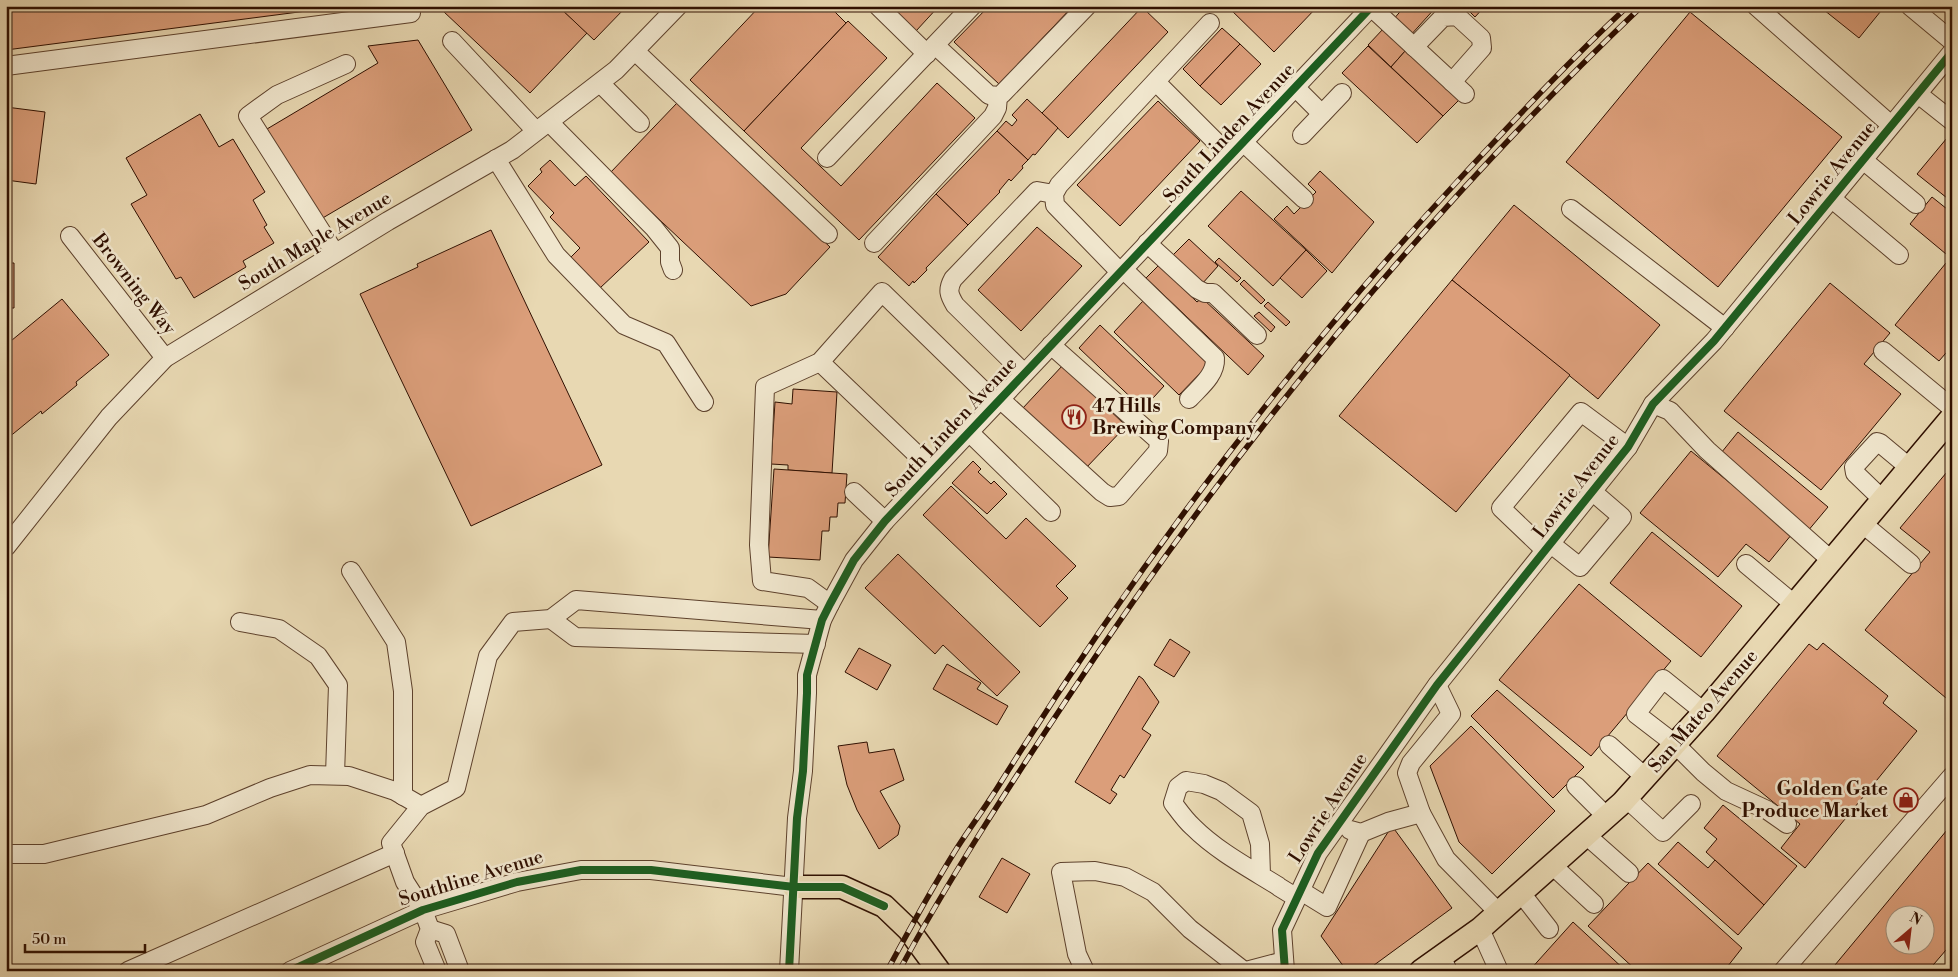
<svg xmlns="http://www.w3.org/2000/svg" width="1958" height="977" font-family="'Libre Bodoni',serif">
  <style>
    .building { fill: #db9e7a; stroke: #2f0f00; fill-rule: evenodd }
    .lines { fill: none; stroke-linecap: round; stroke-linejoin: round }
    .minor-casing { stroke: #5d412c; stroke-width: 20 }
    .major-casing { stroke: #2f0f00; stroke-width: 25 }
    .minor { stroke: #f0e6cd; stroke-width: 18 }
    .major { stroke: #e8d8b2; stroke-width: 22 }
    .rail-casing { stroke: #2f0f00; stroke-width: 5.5 }
    .rail { stroke: #f0e6cd; stroke-width: 4; stroke-dasharray: 11; stroke-linecap: butt }
    .cycleway-casing { stroke: #f0e6cd; stroke-width: 11 }
    .cycleway { stroke: #1b5e20; stroke-width: 8 }
    .labels { text-anchor: middle; dominant-baseline: central; stroke-width: 5; stroke-linejoin: round; paint-order: stroke }
    .street-label { font-size: 19px; fill: #2f0f00; stroke: #f0e6cd }
    .poi-label { font-size: 19px; font-weight: bold; fill: #2f0f00; stroke: #f0e6cd; text-anchor: start }
  </style>
  <rect width="100%" height="100%" fill="#e8d8b2"/>
  <filter id="stains"><feTurbulence type="fractalNoise" baseFrequency=".004" numOctaves="4"/><feColorMatrix values="0 0 0 0 .2 0 0 0 0 .09 0 0 0 0 .02 0 0 0 .5 -.17"/></filter>
  <radialGradient id="worn" r=".72"><stop offset=".6" stop-color="#630" stop-opacity="0"/><stop offset="1" stop-color="#630" stop-opacity=".3"/></radialGradient>
  <g class="building">
    <polygon points="6,6 345,6 6,50"/>
    <polygon points="443,6 558,6 587,33 530,93 443,11"/>
    <polygon points="558,6 625,6 626,7 594,40"/>
    <polygon points="760,6 829,6 846,23 744,131 690,80"/>
    <polygon points="890,6 939,6 916,31"/>
    <polygon points="989,6 1073,6 999,84 954,42"/>
    <polygon points="1227,6 1318,6 1274,52"/>
    <polygon points="1405,6 1437,6 1409,37 1392,21"/>
    <polygon points="1464,6 1485,6 1475,17"/>
    <polygon points="1819,6 1885,6 1859,38"/>
    <polygon points="1142,7 1168,32 1068,138 1042,113"/>
    <polygon points="1690,12 1842,137 1718,287 1566,162"/>
    <polygon points="848,21 887,58 801,148 841,186 937,83 975,118 859,240 744,131"/>
    <polygon points="1222,28 1240,44 1200,86 1183,69"/>
    <polygon points="1384,28 1406,50 1391,67 1368,45"/>
    <polygon points="418,40 472,130 321,219 267,129 378,63 368,46"/>
    <polygon points="1240,44 1261,64 1221,105 1200,86"/>
    <polygon points="1368,46 1443,116 1417,143 1342,73"/>
    <polygon points="1406,50 1459,100 1443,116 1391,67"/>
    <polygon points="1027,99 1058,128 1035,155 1033,154 1028,160 997,131 1006,121 1012,126 1017,120 1012,115"/>
    <polygon points="1158,101 1200,141 1120,226 1077,185"/>
    <polygon points="677,103 830,247 786,294 751,306 610,173"/>
    <polygon points="6,107 45,112 36,184 6,180"/>
    <polygon points="200,114 219,147 233,139 265,192 253,200 267,225 264,227 274,243 243,261 246,267 194,298 181,277 176,279 131,204 147,195 126,158"/>
    <polygon points="997,131 1028,160 1022,166 1023,168 1011,181 1009,179 999,191 1000,192 968,225 936,194"/>
    <polygon points="1952,132 1952,202 1917,174"/>
    <polygon points="550,160 575,186 586,176 649,242 600,288 571,257 580,248 550,217 554,213 528,186 542,172 540,169"/>
    <polygon points="1320,171 1374,222 1332,273 1274,219 1287,206 1294,214 1316,192 1308,184"/>
    <polygon points="1241,191 1306,250 1273,286 1208,226"/>
    <polygon points="936,194 968,225 926,268 927,270 914,283 913,281 909,286 878,257"/>
    <polygon points="1932,197 1952,213 1952,259 1910,224"/>
    <polygon points="1514,205 1660,325 1598,399 1452,280"/>
    <polygon points="1037,227 1082,266 1021,331 978,290"/>
    <polygon points="491,230 602,465 471,526 360,294 418,267 417,264"/>
    <polygon points="6,237 9,237 9,263 14,263 14,308 9,308 9,329 6,329"/>
    <polygon points="1189,239 1218,266 1202,284 1172,256"/>
    <polygon points="1306,250 1327,271 1302,298 1280,278"/>
    <polygon points="1219,258 1241,278 1237,282 1215,262"/>
    <polygon points="1946,263 1952,268 1952,346 1939,361 1895,325"/>
    <polygon points="1159,265 1197,302 1202,298 1264,356 1248,375 1146,278"/>
    <polygon points="1244,280 1265,300 1261,304 1240,284"/>
    <polygon points="1452,280 1570,375 1456,512 1339,416"/>
    <polygon points="1830,283 1890,333 1864,364 1901,394 1821,490 1724,411"/>
    <polygon points="62,299 109,355 76,382 77,385 42,414 41,411 8,438 6,345"/>
    <polygon points="1143,301 1209,364 1179,395 1114,332"/>
    <polygon points="1268,302 1290,322 1286,326 1264,306"/>
    <polygon points="1259,312 1275,327 1271,332 1254,316"/>
    <polygon points="1100,325 1164,386 1143,409 1079,348"/>
    <polygon points="1063,365 1126,426 1085,469 1022,409"/>
    <polygon points="793,389 837,392 832,473 788,470 788,465 771,464 775,402 792,404"/>
    <polygon points="1738,432 1828,507 1807,532 1717,458"/>
    <polygon points="1691,451 1792,534 1769,562 1746,544 1718,577 1640,513"/>
    <rect x="6" y="459" width="3" height="33"/>
    <polygon points="973,461 981,469 978,472 991,484 994,481 1007,494 987,514 952,483"/>
    <polygon points="1952,466 1952,691 1946,698 1865,630 1930,552 1900,528"/>
    <polygon points="774,469 847,474 845,503 838,503 837,517 830,517 829,531 822,531 820,560 768,557"/>
    <polygon points="951,486 1006,539 1026,518 1076,566 1056,586 1068,598 1040,627 923,515"/>
    <polygon points="1652,532 1742,606 1701,657 1610,583"/>
    <polygon points="898,554 1020,672 997,696 943,645 935,654 865,588"/>
    <polygon points="1579,584 1671,661 1591,756 1499,680"/>
    <polygon points="1170,639 1190,652 1174,677 1154,665"/>
    <polygon points="1823,643 1888,696 1883,703 1917,731 1805,868 1781,848 1800,824 1717,756 1809,644 1817,650"/>
    <polygon points="859,648 891,665 877,690 845,672"/>
    <polygon points="947,664 981,683 977,689 1008,706 997,725 933,689"/>
    <polygon points="1139,676 1143,679 1159,702 1142,729 1151,735 1124,778 1120,775 1111,790 1117,794 1110,804 1075,782"/>
    <polygon points="1497,690 1584,767 1553,798 1471,716"/>
    <polygon points="1471,726 1555,811 1492,874 1459,842 1430,766"/>
    <polygon points="867,742 869,753 894,749 904,780 880,791 900,826 898,835 879,849 857,810 847,785 838,746"/>
    <polygon points="1723,805 1797,866 1764,905 1706,852 1717,839 1704,828"/>
    <path d="M 1952,824 L 1952,943 L 1928,971 L 1830,971 ZM 1896,914 L 1926,914 L 1926,944 L 1896,944 Z"/>
    <polygon points="1392,826 1452,908 1366,971 1347,971 1321,936"/>
    <polygon points="1678,842 1708,868 1715,860 1764,905 1738,935 1658,864"/>
    <polygon points="1002,858 1030,874 1007,913 979,897"/>
    <polygon points="1648,863 1742,948 1724,971 1637,971 1588,926"/>
    <polygon points="1573,922 1626,971 1529,971"/>
  </g>
  <g class="lines">
    <g class="minor-casing">
      <g id="minor">
        <polyline points="878,6 927,54"/>
        <polyline points="1756,6 1891,125"/>
        <polyline points="1910,6 1952,41"/>
        <polyline points="1371,7 1465,94"/>
        <polyline points="452,41 536,131"/>
        <polyline points="935,45 989,95 998,96 1002,94 1087,6"/>
        <polyline points="1414,47 1443,17 1457,16 1481,38 1482,48 1452,82"/>
        <polyline points="635,51 828,234"/>
        <polyline points="6,66 411,13 410,6"/>
        <polyline points="1156,82 1230,156"/>
        <polyline points="600,83 640,123"/>
        <polyline points="1295,87 1322,114"/>
        <polyline points="1918,94 1952,121"/>
        <polyline points="549,122 654,228 670,248 670,262 673,270"/>
        <polyline points="1302,135 1342,93"/>
        <polyline points="1243,142 1304,199"/>
        <polyline points="827,158 972,6"/>
        <polyline points="496,159 556,255 624,325 666,343 704,402"/>
        <polyline points="1863,160 1916,204"/>
        <polyline points="1831,198 1899,255"/>
        <polyline points="1571,209 1725,328"/>
        <polyline points="70,236 165,358"/>
        <polyline points="874,243 993,116 997,108 998,96"/>
        <polyline points="1147,243 1197,289 1205,293 1213,293 1257,335"/>
        <polyline points="335,253 248,116 277,95 346,64"/>
        <path d="M 1123,269 L 1215,358 C 1216,375 1200,387 1189,399"/>
        <polyline points="1120,272 1055,205 1054,194 1059,185 1210,23"/>
        <polyline points="1883,351 1952,408"/>
        <polyline points="820,362 933,470"/>
        <path d="M 1024,373 L 955,305 C 949,295 947,290 953,279 L 1037,191 L 1054,194"/>
        <polyline points="1000,399 1102,492 1110,497 1119,496 1158,451 1159,441 1051,345"/>
        <polyline points="1653,404 1670,411 1707,450 1832,561"/>
        <polyline points="969,432 1051,512"/>
        <polyline points="854,492 885,521"/>
        <polyline points="1883,500 1855,473 1854,467 1877,442 1880,443 1910,468"/>
        <polyline points="1863,524 1911,564"/>
        <polyline points="1551,544 1580,567 1622,517 1593,492"/>
        <polyline points="6,547 109,417 165,358 388,221 512,150 616,70 678,6"/>
        <polyline points="1545,550 1501,508 1581,412 1628,447"/>
        <polyline points="1746,564 1795,605"/>
        <polyline points="351,571 396,642 403,691 403,796"/>
        <polyline points="830,604 808,588 762,581 759,545 765,387 820,362 882,292 996,403"/>
        <polyline points="551,619 575,637 816,644"/>
        <polyline points="240,622 279,629 318,656 338,685 335,775"/>
        <polyline points="1437,685 1451,714 1411,763 1407,773 1421,813 1446,859 1499,913"/>
        <polyline points="1704,712 1663,679 1636,714 1675,744 1703,772 1726,791 1767,810 1787,824"/>
        <polyline points="1609,745 1645,777"/>
        <polyline points="1576,786 1606,816"/>
        <polyline points="1626,798 1663,832 1691,804"/>
        <polyline points="1350,830 1361,833 1388,822 1421,813"/>
        <polyline points="1586,835 1629,873"/>
        <polyline points="6,854 44,854 206,815 270,788 310,775 349,776 395,791 421,806"/>
        <polyline points="1552,865 1594,904"/>
        <path d="M 1261,875 L 1260,844 L 1251,813 L 1221,791 L 1204,784 L 1186,781 L 1178,787 L 1173,803 C 1179,811 1185,820 1193,827 C 1217,851 1249,868 1278,886 L 1279,887 L 1297,898"/>
        <polyline points="1301,891 1327,907 1361,833"/>
        <polyline points="1521,893 1549,929"/>
        <polyline points="430,929 446,934 460,971"/>
        <polyline points="1480,929 1499,971"/>
        <polyline points="1441,956 1448,971"/>
        <polyline points="128,971 395,853"/>
        <polyline points="290,971 423,910 517,882 581,870 651,870 794,887"/>
        <polyline points="437,971 425,942 430,929 423,910 405,882 391,843 421,806 456,788 488,656 513,622 551,619 576,600 822,620"/>
        <polyline points="789,971 797,818 803,771 807,693 807,675 822,620 830,604 854,560 885,521 1372,6"/>
        <polyline points="1085,971 1077,954 1061,872 1095,871 1125,877 1153,892 1190,929 1244,971"/>
        <polyline points="1246,971 1284,961"/>
        <polyline points="1285,971 1282,930 1318,853 1437,685 1628,447 1653,404 1714,341 1952,52"/>
        <polyline points="1783,971 1952,776"/>
      </g>
    </g>
    <g class="major-casing">
      <g id="major">
        <polyline points="794,887 842,887 884,906 909,930 939,971"/>
        <polyline points="1421,971 1480,929 1622,803 1704,712 1952,417"/>
      </g>
    </g>
    <use href="#minor" class="minor"/>
    <use href="#major" class="major"/>
    <g class="rail-casing">
      <g id="rail">
        <path d="M 887,971 C 909,930 932,888 957,848 C 971,826 987,805 1001,782 C 1137,565 1291,360 1465,173 C 1518,116 1571,59 1628,6"/>
        <path d="M 899,971 C 950,877 1008,788 1067,699 C 1233,448 1424,214 1642,6"/>
      </g>
    </g>
    <use href="#rail" class="rail"/>
    <g class="cycleway-casing">
      <g id="cycleway">
        <polyline points="290,971 423,910 517,882 581,870 651,870 794,887 842,887 884,906"/>
        <polyline points="789,971 797,818 803,771 807,693 807,675 822,620 830,604 854,560 885,521 1372,6"/>
        <polyline points="1285,971 1282,930 1318,853 1437,685 1628,447 1653,404 1714,341 1952,52"/>
      </g>
    </g>
    <use href="#cycleway" class="cycleway"/>
  </g>
  <defs>
    <g id="restaurant-ring" transform="scale(1.25)"><circle r="9.5" fill="#f0e6cd" stroke="#8f2418" stroke-width="1.5"/><path d="M-5-6h1v4h1v-4h1v4h1v-4h1v5L-1.5 .5V6h-2V.5L-5-1ZM5-6V6H3V1.5H1.5Q1.5-4 5-6Z" fill="#8f2418"/></g>
    <g id="shop-ring" transform="scale(1.25)"><circle r="9.5" fill="#f0e6cd" stroke="#8f2418" stroke-width="1.5"/><path d="M-5-2.5h2.3a2.7 3.5 0 0 1 5.4 0H5L5.5 6h-11ZM-1.5-2.5h3a1.5 2.3 0 0 0-3 0Z" fill="#8f2418"/></g>
  </defs>
  <g fill-rule="evenodd">
    <use href="#restaurant-ring" x="1074" y="417"/>
    <use href="#shop-ring" x="1906" y="800"/>
  </g>
  <g class="labels">
    <g class="street-label">
      <text transform="translate(1229 133) rotate(-47)">South Linden Avenue</text>
      <text transform="translate(1832 173) rotate(-51)">Lowrie Avenue</text>
      <text transform="translate(315 241) rotate(-31)">South Maple Avenue</text>
      <text transform="translate(134 284) rotate(52)">Browning Way</text>
      <text transform="translate(951 427) rotate(-47)">South Linden Avenue</text>
      <text transform="translate(1576 486) rotate(-52)">Lowrie Avenue</text>
      <text transform="translate(1703 711) rotate(-49)">San Mateo Avenue</text>
      <text transform="translate(1328 808) rotate(-57)">Lowrie Avenue</text>
      <text transform="translate(471 878) rotate(-17)">Southline Avenue</text>
    </g>
    <g class="poi-label">
      <text x="1092" y="406">47 Hills<tspan x="1092" dy="22">Brewing Company</tspan></text>
      <text x="1888" y="789" text-anchor="end">Golden Gate<tspan x="1888" dy="22">Produce Market</tspan></text>
    </g>
  </g>
  <rect width="1958" height="977" fill="none" stroke="#e8d8b2" stroke-width="25"/>
  <rect x="8" y="8" width="1943" height="962" fill="none" stroke="#2f0f00" stroke-width="2.5"/>
  <rect x="12" y="12" width="1933" height="952" fill="none" stroke="#2f0f00"/>
  <g transform="translate(1910 930) rotate(28)"><circle r="24" fill="#f0e6cd" stroke="#a3907b"/>
  <path d="M0-4L9 19L0 12L-9 19Z" fill="#8f2418"/>
  <text y="-8" font-size="14" font-weight="bold" text-anchor="middle" fill="#2f0f00">N</text>
  </g>
  <path d="M25 944v8h120v-8" fill="none" stroke="#2f0f00" stroke-width="2.5"/>
  <text x="32" y="944" font-size="15" fill="#2f0f00" stroke="#f0e6cd" stroke-width="4" paint-order="stroke">50 m</text>
  <rect width="100%" height="100%" filter="url(#stains)"/>
  <rect width="100%" height="100%" fill="url(#worn)"/>
</svg>
